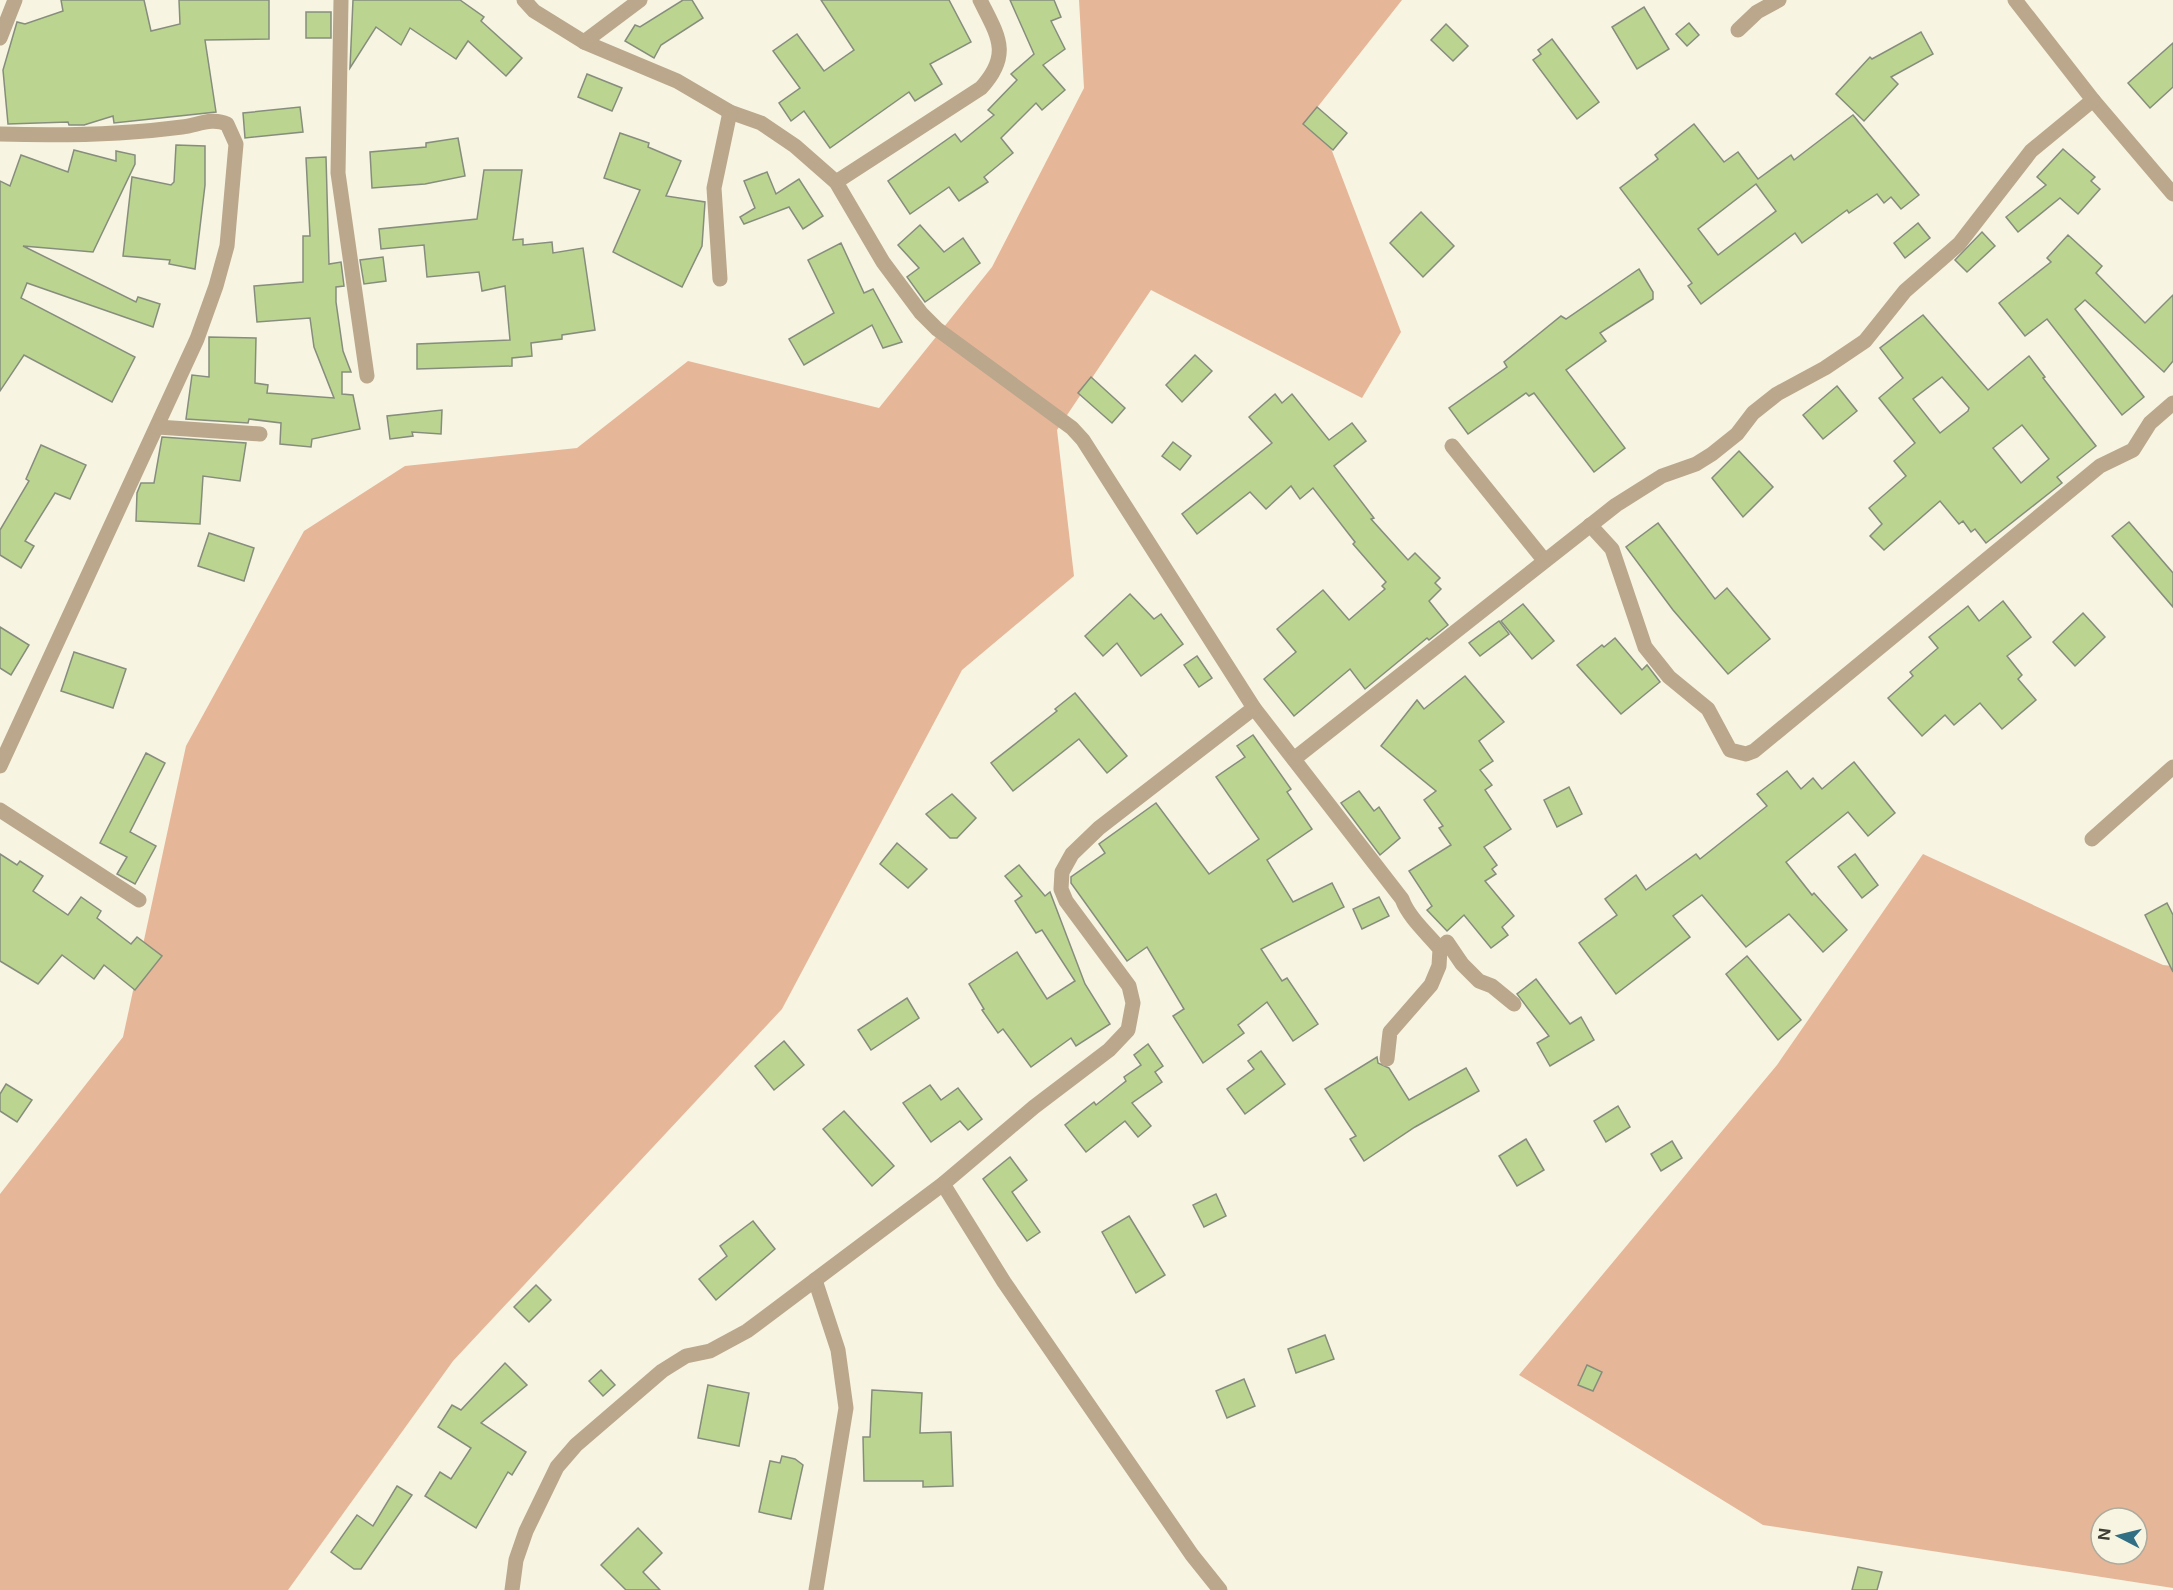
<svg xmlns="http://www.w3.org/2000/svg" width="2173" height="1590" font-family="Inter,sans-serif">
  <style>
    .green { fill: #e6b699; fill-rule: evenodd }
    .building { fill: #bbd590; stroke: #868d7d; stroke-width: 1.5; fill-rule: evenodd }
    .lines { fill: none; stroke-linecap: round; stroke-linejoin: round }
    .street { stroke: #baa78c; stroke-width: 15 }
  </style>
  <rect width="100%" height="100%" fill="#f7f4e1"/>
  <g class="green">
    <polygon points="1079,0 1402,0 1316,109 1401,332 1362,398 1151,290 1057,430 1074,576 962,670 782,1009 453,1361 288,1590 0,1590 0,1194 123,1037 186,746 304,531 405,466 577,448 688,361 879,408 992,267 1084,88"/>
    <path d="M 1923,854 L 2163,965 L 2173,966 L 2173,1588 L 1763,1525 L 1519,1375 L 1777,1065 ZM 2101,1518 L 2137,1518 L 2137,1554 L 2101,1554 Z"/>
  </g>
  <g class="building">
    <polygon points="61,0 144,0 151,31 180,24 179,0 269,0 269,39 205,40 216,112 114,123 113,116 84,125 69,125 68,122 8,124 3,70 17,22 25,24 63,11"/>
    <polygon points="353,0 460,0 484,17 481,21 522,58 506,76 468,41 456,59 410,28 401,45 376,27 350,68"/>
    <polygon points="683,0 692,0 703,18 661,45 654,58 625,41 635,25 640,27"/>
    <polygon points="821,0 949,0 971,42 930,64 942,84 915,101 909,92 830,148 804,111 791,121 779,103 800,88 773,51 797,34 824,71 854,50"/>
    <polygon points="1010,0 1054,0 1061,17 1051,21 1065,49 1043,65 1065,90 1042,110 1036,103 1001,138 1013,153 984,177 988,182 959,201 949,187 910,214 888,181 955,134 961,142 994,115 988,110 1017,80 1011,74 1034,54"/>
    <polygon points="1644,7 1669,49 1637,69 1612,27"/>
    <rect x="306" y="12" width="25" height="26"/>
    <polygon points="1689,23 1699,35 1687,46 1676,34"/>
    <polygon points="1446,24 1468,46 1453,61 1431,40"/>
    <polygon points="1921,32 1933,54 1891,77 1898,84 1864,121 1836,94 1870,57 1872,59"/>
    <polygon points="1552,39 1599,102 1577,119 1533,60 1541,54 1538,50"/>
    <polygon points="2173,43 2173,87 2150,108 2128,83"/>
    <polygon points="587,74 622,88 612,111 578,97"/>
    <polygon points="300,107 303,132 245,138 243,113"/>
    <polygon points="1317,107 1347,133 1333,150 1303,124"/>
    <path d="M 1853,115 L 1919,195 L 1901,209 L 1891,197 L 1884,203 L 1877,194 L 1849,213 L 1847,210 L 1802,243 L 1795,233 L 1701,304 L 1688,286 L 1692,283 L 1620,188 L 1658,159 L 1655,155 L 1694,124 L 1724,162 L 1738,152 L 1758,179 L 1791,155 L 1794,160 ZM 1756,184 L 1776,211 L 1718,255 L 1698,229 Z"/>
    <polygon points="620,133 649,143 648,147 681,161 666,196 705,202 702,246 682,287 613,252 640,190 604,178"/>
    <polygon points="458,138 465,176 425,184 372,188 370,152 426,147 426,143"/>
    <polygon points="176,145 205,146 205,185 195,269 169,264 170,260 123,256 132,177 171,185 174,182"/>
    <polygon points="2063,149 2095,177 2091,181 2100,189 2078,214 2060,198 2018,232 2006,217 2046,185 2037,177"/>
    <polygon points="74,150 116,161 116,151 135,155 135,164 93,252 23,246 136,302 138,297 160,304 153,327 27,283 21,298 135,357 112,402 24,355 0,391 0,181 10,186 21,155 68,172"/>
    <polygon points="326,157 329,264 341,262 344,286 336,287 336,302 343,351 351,372 342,372 342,394 353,395 360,429 312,439 311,447 280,444 281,423 249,419 248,423 186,419 192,375 209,377 209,337 256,338 255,383 268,385 267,393 334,398 314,347 310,318 257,322 254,286 303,282 303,236 310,236 306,158"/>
    <polygon points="484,170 522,170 513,240 523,239 523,245 552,242 553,253 583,248 595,330 562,335 562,339 531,343 532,356 512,358 512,366 417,369 417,344 510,340 505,286 482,291 479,272 427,277 424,245 381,249 379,229 477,219"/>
    <polygon points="767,172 776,194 799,179 823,216 803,229 789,207 744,224 740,217 755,208 744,181"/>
    <polygon points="1421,212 1454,246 1423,277 1390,243"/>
    <polygon points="1918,223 1930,238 1905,258 1894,243"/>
    <polygon points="920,225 944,252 963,238 980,263 925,302 907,277 919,268 898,245"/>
    <polygon points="1982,232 1995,246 1967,272 1955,260"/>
    <polygon points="2068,235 2102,266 2096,273 2145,323 2173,295 2173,361 2164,372 2085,300 2075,309 2144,397 2122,415 2047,319 2025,336 1999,303 2051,262 2047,258"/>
    <polygon points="841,243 864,293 873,289 902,342 883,348 872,325 804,365 789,339 834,313 808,260"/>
    <polygon points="383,257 386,281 364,284 360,260"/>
    <polygon points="1639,269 1653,292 1653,299 1600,333 1606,341 1566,370 1625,448 1594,472 1534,393 1529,396 1526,393 1468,434 1449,408 1507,367 1504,362 1561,316 1566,319"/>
    <path d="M 1923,315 L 1988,390 L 2029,356 L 2045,377 L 2043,378 L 2096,446 L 2057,477 L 2062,483 L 1986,543 L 1975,529 L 1971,532 L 1963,521 L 1959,524 L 1940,501 L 1884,550 L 1870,536 L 1882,524 L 1869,508 L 1906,476 L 1894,461 L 1915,443 L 1879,398 L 1903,378 L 1880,348 ZM 1942,377 L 1969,408 L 1968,411 L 1940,433 L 1913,399 ZM 2022,425 L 2049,459 L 2021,483 L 1993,448 Z"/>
    <polygon points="1195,355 1212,371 1182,402 1166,385"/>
    <polygon points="1091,377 1125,408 1112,423 1078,393"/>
    <polygon points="1837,386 1857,411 1823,439 1803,415"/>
    <polygon points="1275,394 1282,403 1292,394 1329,440 1352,423 1366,441 1334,466 1374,518 1371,519 1408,560 1415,553 1440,578 1435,583 1441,589 1429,601 1448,625 1429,640 1427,638 1365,689 1350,669 1294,716 1264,679 1296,652 1277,629 1323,590 1349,620 1385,589 1382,586 1386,582 1353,544 1355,542 1313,488 1300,499 1291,486 1266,509 1250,492 1197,534 1182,514 1272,443 1249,417"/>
    <polygon points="442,410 441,434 412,432 413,436 390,439 387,416"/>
    <polygon points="162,437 246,443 240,481 203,476 200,524 136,521 137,493 141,483 154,483"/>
    <polygon points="1173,442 1191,456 1180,470 1162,456"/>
    <polygon points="41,445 86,465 70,499 55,493 25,541 34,546 21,568 0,555 0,530 29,481 26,479"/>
    <polygon points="1739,451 1773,487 1743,517 1712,478"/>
    <polygon points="2129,522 2173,573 2173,607 2112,536"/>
    <polygon points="1658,523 1715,599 1727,588 1770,639 1728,674 1673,610 1626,547"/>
    <polygon points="209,533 254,548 244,581 198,566"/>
    <polygon points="1130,594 1154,619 1161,614 1183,644 1141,676 1117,643 1103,656 1085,636"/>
    <polygon points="2003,601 2031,637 2007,656 2022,675 2018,679 2036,700 2002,729 1980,703 1954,725 1945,715 1922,736 1888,698 1913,676 1910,672 1938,648 1929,637 1968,606 1979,621"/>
    <polygon points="1523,604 1554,641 1532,659 1501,621"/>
    <polygon points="2083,613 2105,637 2075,666 2053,642"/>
    <polygon points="1499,621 1509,634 1480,656 1469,643"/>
    <polygon points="0,627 29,645 11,675 0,668"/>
    <polygon points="1615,638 1642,670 1647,665 1660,682 1621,714 1577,665 1602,645 1604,647"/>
    <polygon points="74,652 126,669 113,708 61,691"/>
    <polygon points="1197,656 1212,678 1199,687 1184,665"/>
    <polygon points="1465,676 1504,722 1479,741 1493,761 1480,770 1492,785 1485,790 1511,829 1484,847 1497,865 1492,869 1496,874 1485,881 1514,916 1502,927 1508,935 1491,948 1464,915 1447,931 1427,910 1432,906 1409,871 1451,845 1439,828 1443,826 1424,800 1436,791 1381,746 1417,700 1424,709"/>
    <polygon points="1075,693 1127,756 1107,773 1079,739 1013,791 991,763 1057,711 1055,709"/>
    <polygon points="1253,735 1291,789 1287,792 1312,829 1267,860 1293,902 1332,883 1344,907 1261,949 1282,981 1287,978 1318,1024 1293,1041 1267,1002 1238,1025 1244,1033 1203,1063 1173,1016 1184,1009 1147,947 1127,961 1071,883 1071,877 1105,853 1099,844 1156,803 1209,874 1259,839 1216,777 1245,757 1237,746"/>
    <polygon points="146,753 165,763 130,832 156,846 135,884 117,874 127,857 100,843"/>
    <polygon points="1854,762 1895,813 1868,836 1848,812 1786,862 1812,895 1814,893 1847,930 1823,952 1789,914 1746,947 1702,895 1673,916 1690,937 1616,994 1579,943 1617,915 1605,899 1636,875 1646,890 1696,854 1700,859 1767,806 1757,794 1787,771 1801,789 1813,778 1822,789"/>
    <polygon points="1569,787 1582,814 1557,827 1544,800"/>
    <polygon points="1359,791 1374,811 1379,807 1400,838 1380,855 1341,803"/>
    <polygon points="952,794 976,818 957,838 950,838 926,814"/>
    <polygon points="897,843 927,869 908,888 880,864"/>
    <polygon points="0,854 17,865 20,861 43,876 33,891 68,915 81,897 101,911 97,918 131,944 137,937 162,956 135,990 104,965 94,979 62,955 38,984 0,961"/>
    <polygon points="1855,854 1878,885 1862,898 1838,867"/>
    <polygon points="1019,865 1045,896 1050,892 1085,984 1110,1024 1076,1046 1071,1038 1031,1067 1003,1029 998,1033 982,1010 984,1009 969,984 1017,952 1047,999 1075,981 1042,930 1036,933 1015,901 1022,896 1005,876"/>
    <polygon points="1379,897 1389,916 1362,929 1353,909"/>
    <polygon points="2167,903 2173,915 2173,972 2145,915"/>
    <polygon points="1747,956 1801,1020 1778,1040 1726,974"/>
    <polygon points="1536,979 1570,1024 1581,1017 1594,1040 1550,1066 1537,1043 1549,1036 1517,994"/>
    <polygon points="907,998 919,1018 871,1050 858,1030"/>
    <polygon points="784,1041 804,1065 774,1090 755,1066"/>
    <polygon points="1148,1044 1163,1066 1155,1072 1162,1082 1132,1103 1151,1126 1138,1137 1125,1121 1086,1152 1065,1125 1094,1102 1096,1105 1126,1081 1124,1077 1141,1065 1134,1055"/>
    <polygon points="1261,1051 1285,1084 1245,1114 1227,1089 1254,1069 1248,1061"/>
    <polygon points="1377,1057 1378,1063 1389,1068 1409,1100 1466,1068 1479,1091 1415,1127 1364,1161 1350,1139 1356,1136 1325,1089"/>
    <polygon points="6,1084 32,1100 17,1122 0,1111 0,1094"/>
    <polygon points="930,1085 941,1100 958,1088 982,1119 968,1130 960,1121 931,1142 903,1103"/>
    <polygon points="1618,1106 1630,1127 1606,1142 1594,1121"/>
    <polygon points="844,1111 894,1166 872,1186 823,1129"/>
    <polygon points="1526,1139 1544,1170 1517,1186 1499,1156"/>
    <polygon points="1672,1141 1682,1158 1661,1171 1651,1154"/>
    <polygon points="1010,1157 1027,1180 1012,1192 1040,1232 1027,1241 983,1179"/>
    <polygon points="1216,1194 1226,1216 1204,1227 1193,1205"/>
    <polygon points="1129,1216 1165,1275 1136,1293 1102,1232"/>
    <polygon points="753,1221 775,1249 716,1300 699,1279 727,1256 720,1246"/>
    <polygon points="536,1285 551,1300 529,1322 514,1307"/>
    <polygon points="1325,1335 1334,1359 1296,1373 1288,1349"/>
    <polygon points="505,1363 527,1385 481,1423 526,1452 512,1475 508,1472 476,1528 425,1496 440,1472 451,1479 471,1448 438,1427 452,1405 461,1410"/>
    <polygon points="1587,1365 1602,1372 1593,1391 1578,1385"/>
    <polygon points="601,1370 615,1385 603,1396 589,1381"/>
    <polygon points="1244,1379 1255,1406 1227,1418 1216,1391"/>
    <polygon points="708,1385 749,1393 739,1446 698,1438"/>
    <polygon points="872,1390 922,1393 920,1433 951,1432 953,1486 923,1487 923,1481 864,1481 863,1437 870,1437"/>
    <polygon points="782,1456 795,1459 803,1465 791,1519 759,1512 770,1461 780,1463"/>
    <polygon points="397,1486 412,1495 361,1569 354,1569 331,1552 357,1515 373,1526"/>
    <polygon points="638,1528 662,1553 643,1572 660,1590 626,1590 601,1565"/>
    <polygon points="1858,1567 1882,1572 1877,1590 1852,1590"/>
  </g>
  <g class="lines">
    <g class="street">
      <polyline points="341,0 338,173 367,376"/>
      <path d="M 524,0 L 534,11 L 584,42 L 677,81 L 730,112 L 761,123 L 795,146 L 836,182 L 883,262 L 921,313 L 937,329 L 1072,428 L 1083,440 L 1254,708 L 1402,899 C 1409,918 1427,933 1440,949 L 1439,966 L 1431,985 L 1390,1032 L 1387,1059"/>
      <polyline points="1738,30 1757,12 1779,0"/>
      <polyline points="0,38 15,0"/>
      <polyline points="584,42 640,0"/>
      <polyline points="2093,100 2173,194"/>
      <path d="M 0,134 C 61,136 121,135 182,127 C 198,125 212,117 227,124 L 236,144 L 227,246 L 216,286 L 197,339 L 0,766"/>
      <path d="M 836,182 L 981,88 C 1012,54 998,36 980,0"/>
      <polyline points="720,279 714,188 730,112"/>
      <polyline points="158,427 260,434"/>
      <polyline points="1452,446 1544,560"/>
      <polyline points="1590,525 1612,549 1645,647 1669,677 1708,709 1730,750 1746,754 1754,751 2100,466 2133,450 2150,423 2173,403"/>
      <polyline points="1294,759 1616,505 1662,476 1696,464 1712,454 1737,434 1753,413 1777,394 1825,368 1865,341 1905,291 1959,244 2031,151 2093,100 2015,0"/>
      <polyline points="0,810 139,900"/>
      <polyline points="2092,839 2173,767"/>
      <polyline points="1440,949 1447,942 1462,964 1479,981 1492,986 1514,1004"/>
      <polyline points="943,1184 1004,1282 1192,1555 1220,1590"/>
      <polyline points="815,1280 838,1350 846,1408 816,1590"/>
      <polyline points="512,1590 516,1560 526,1531 557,1467 576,1445 662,1371 686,1356 710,1351 747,1331 943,1184 1034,1107 1109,1050 1128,1030 1133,1003 1129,986 1066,901 1061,889 1062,872 1072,854 1099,828 1254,708"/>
    </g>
  </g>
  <g transform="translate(2119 1536) rotate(277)"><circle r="28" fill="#f7f4e1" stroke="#adab9d" stroke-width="1.5"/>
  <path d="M0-4.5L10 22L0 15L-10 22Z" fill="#306f84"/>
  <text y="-9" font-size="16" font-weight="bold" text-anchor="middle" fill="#3e3d36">N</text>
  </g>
</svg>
